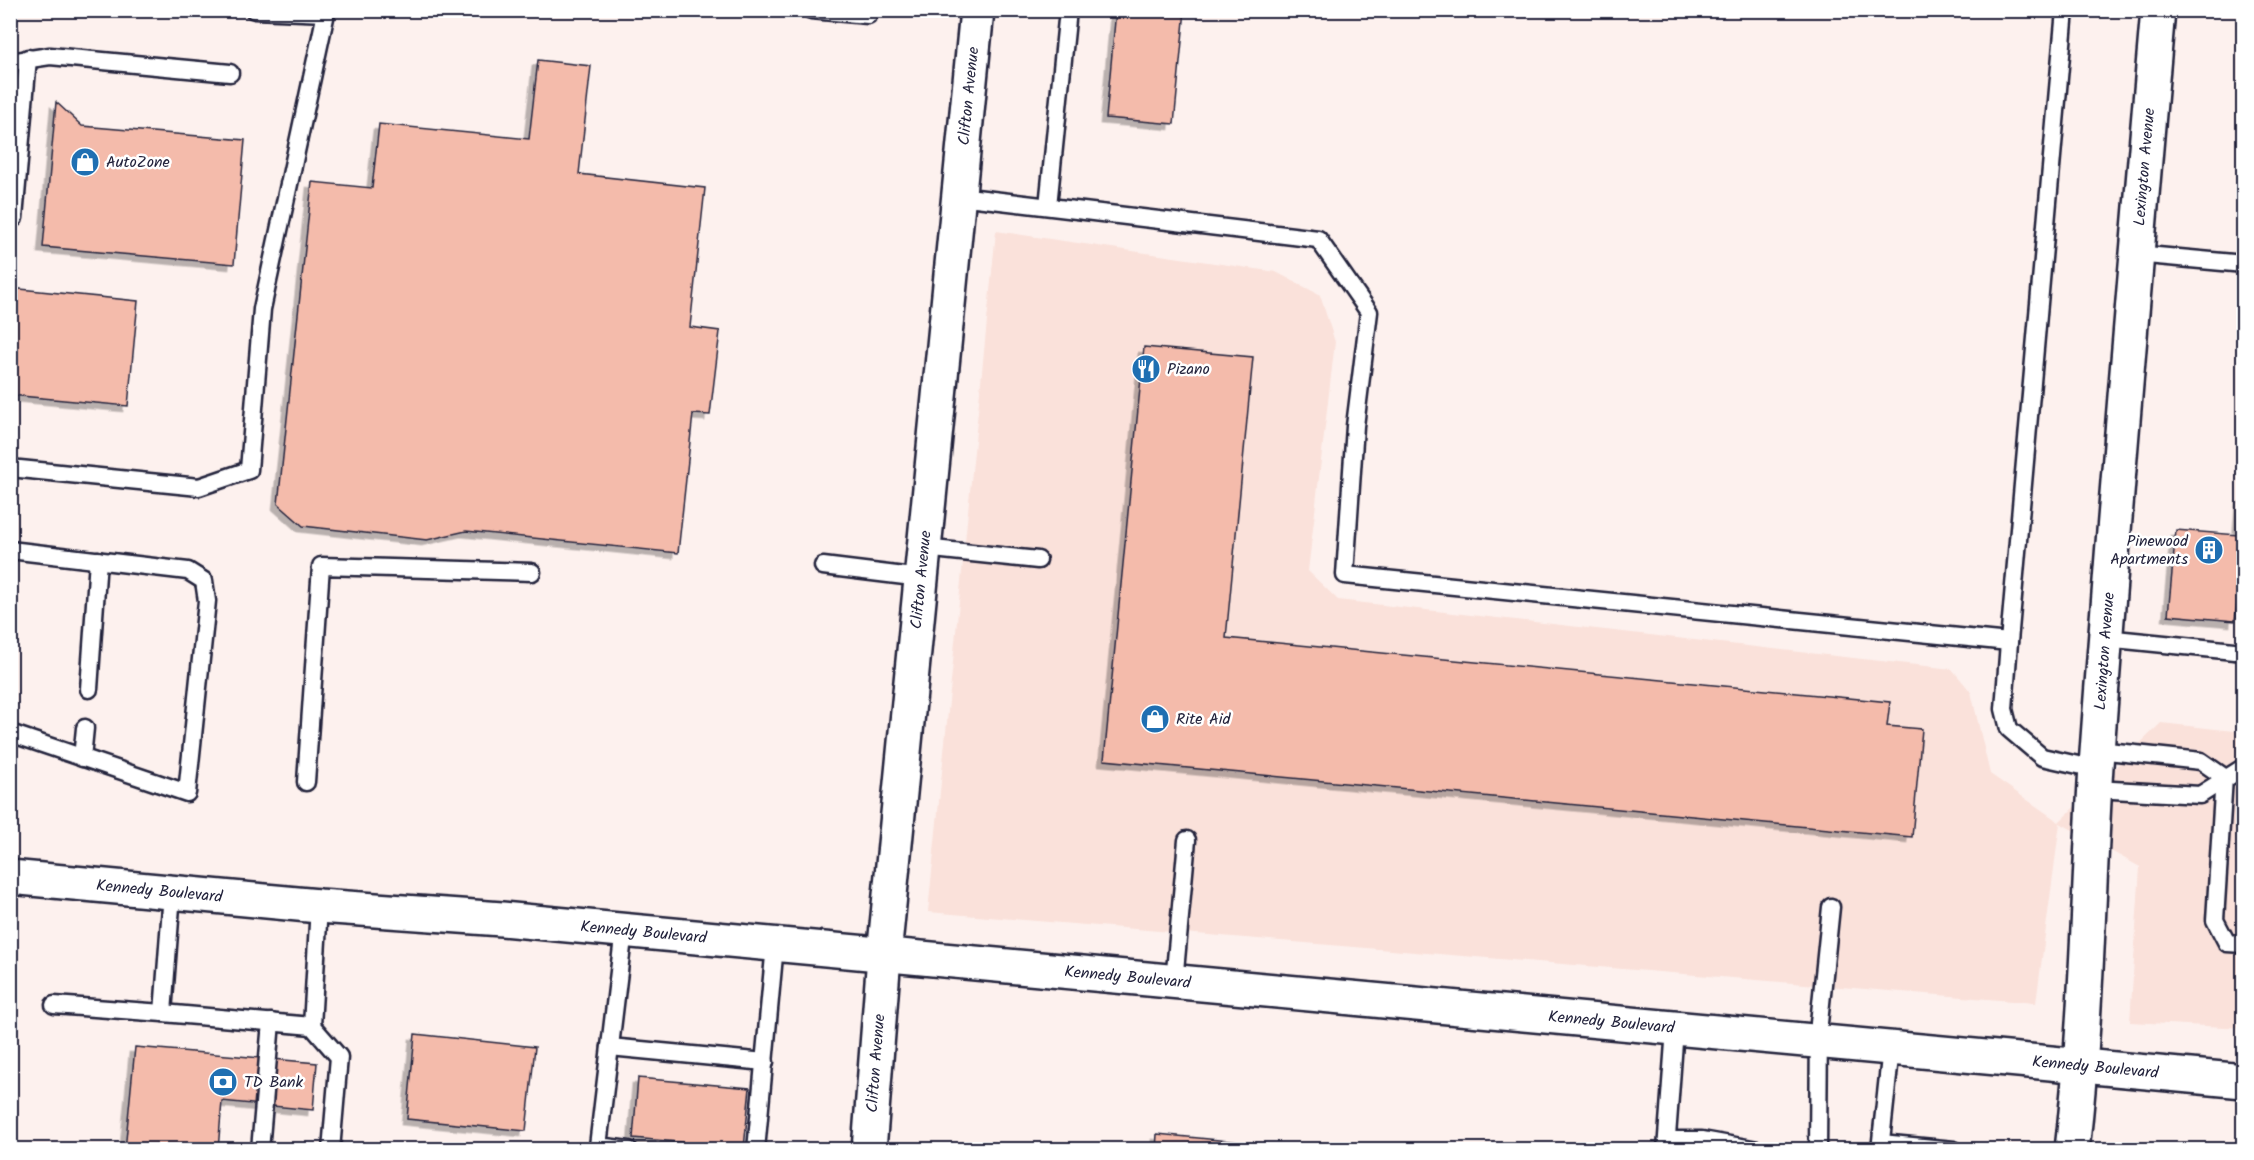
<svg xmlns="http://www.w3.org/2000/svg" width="2254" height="1160" font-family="Kalam,sans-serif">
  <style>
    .built { fill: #fae1da }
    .building { fill: #f4bbab; stroke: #22223b; stroke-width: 1.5; filter: url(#shadow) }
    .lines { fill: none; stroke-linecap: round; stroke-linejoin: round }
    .service-casing { stroke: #22223b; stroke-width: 21 }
    .minor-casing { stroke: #22223b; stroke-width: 38 }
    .tertiary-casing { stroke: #22223b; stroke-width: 38 }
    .service { stroke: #fff; stroke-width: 16 }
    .minor { stroke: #fff; stroke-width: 33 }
    .tertiary { stroke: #fff; stroke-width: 33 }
    .labels { text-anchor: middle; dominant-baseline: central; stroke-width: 5; stroke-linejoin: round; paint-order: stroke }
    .street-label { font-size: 16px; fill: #22223b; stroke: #fff }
    .poi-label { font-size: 16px; fill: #22223b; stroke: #fff; text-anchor: start }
  </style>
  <defs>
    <filter id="shadow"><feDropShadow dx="-5.5" dy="5.5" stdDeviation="0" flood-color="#0004"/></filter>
  </defs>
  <rect width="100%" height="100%" fill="#fdf1ee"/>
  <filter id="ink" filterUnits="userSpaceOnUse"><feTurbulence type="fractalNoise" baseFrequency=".0167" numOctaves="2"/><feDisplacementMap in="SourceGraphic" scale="12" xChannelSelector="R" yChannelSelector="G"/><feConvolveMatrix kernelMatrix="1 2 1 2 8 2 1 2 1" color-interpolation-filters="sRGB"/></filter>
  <g filter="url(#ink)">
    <polygon class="built" points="996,231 1276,272 1320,295 1335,342 1308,571 1338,600 1952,669 1971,692 1990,774 2059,822 2161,723 2243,732 2243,1028 2130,1022 2140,867 2060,823 2036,1003 928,912"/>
    <g class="building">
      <polygon points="1116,10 1185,10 1174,124 1106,118"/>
      <polygon points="538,60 591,66 579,174 705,188 690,327 720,331 710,415 693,414 678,553 466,531 427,540 303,526 278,504 312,182 372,188 379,124 529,139"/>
      <polygon points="56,102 82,126 245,140 234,264 43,247"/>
      <polygon points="10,288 138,301 128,406 10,395"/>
      <polygon points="1144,347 1253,357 1226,638 1890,702 1887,726 1922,729 1912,837 1104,760"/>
      <polygon points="2241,496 2244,564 2241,564 2235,621 2168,615 2176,530 2238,535"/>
      <polygon points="415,1034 535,1047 526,1131 407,1119"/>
      <polygon points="135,1047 317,1063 313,1110 222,1101 218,1150 125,1150"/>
      <polygon points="638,1078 750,1088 744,1148 633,1138"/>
      <polygon points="1157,1134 1321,1150 1156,1150"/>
    </g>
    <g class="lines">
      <g class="service-casing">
        <g id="service">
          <polyline points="254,10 326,13 328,10"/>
          <polyline points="811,10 868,15"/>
          <polyline points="10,62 50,56 230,73"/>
          <polyline points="959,196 1318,239 1369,312 1355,426 1345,575 2009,642 2065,10"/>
          <polyline points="1048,206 1068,10"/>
          <polyline points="14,218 28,58"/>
          <polyline points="2136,254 2244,264"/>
          <polyline points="10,468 199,487 249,470 262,309 326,13"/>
          <polyline points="924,548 1038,560"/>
          <polyline points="10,550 188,571 204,581 207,601 187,793 10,733"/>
          <polyline points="823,566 921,578"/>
          <polyline points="2105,638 2244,652"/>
          <polyline points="2009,642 2004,709 2009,729 2042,757 2096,769"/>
          <polyline points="89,689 98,560"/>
          <polyline points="2098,750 2201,761 2224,777"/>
          <polyline points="82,758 85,728"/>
          <polyline points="2224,777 2215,920 2227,943 2244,944"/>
          <polyline points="306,782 321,566 532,572"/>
          <polyline points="2095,789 2200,795 2244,767"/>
          <polyline points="624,930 598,1146 629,1150"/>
          <polyline points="1174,982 1187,840"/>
          <polyline points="54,1005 163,1013 172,893"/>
          <polyline points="163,1013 312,1026 339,1057 331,1150"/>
          <polyline points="312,1026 319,906"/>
          <polyline points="610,1047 765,1062"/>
          <polyline points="1667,1140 1702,1140 1758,1150"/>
          <polyline points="1881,1143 1954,1150"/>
          <polyline points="260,1150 271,1022"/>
          <polyline points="756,1150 775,945"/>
          <polyline points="1666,1150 1675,1029"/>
          <polyline points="1818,1150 1819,1023 1831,907"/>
          <polyline points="1880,1150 1891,1048"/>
        </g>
      </g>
      <g class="minor-casing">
        <g id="minor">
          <path id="s1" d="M 884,956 L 977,10"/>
          <path id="s2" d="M 2072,1150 C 2087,1022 2088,894 2096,766 C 2114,514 2136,262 2158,10"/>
        </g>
      </g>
      <g class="tertiary-casing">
        <g id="tertiary">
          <path id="s3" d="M 10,877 L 319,906 L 502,919 L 2244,1081"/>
          <path id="s4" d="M 869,1150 L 884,956"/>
        </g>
      </g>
      <use href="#service" class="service"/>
      <use href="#minor" class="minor"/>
      <use href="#tertiary" class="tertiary"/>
    </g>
  </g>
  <defs>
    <g id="shop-disc" transform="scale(1.5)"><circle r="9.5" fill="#1f6fb2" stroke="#fff"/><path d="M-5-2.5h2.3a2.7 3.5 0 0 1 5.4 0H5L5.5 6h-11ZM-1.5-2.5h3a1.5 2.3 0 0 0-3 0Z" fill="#fff"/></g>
    <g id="restaurant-disc" transform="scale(1.5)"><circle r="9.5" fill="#1f6fb2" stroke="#fff"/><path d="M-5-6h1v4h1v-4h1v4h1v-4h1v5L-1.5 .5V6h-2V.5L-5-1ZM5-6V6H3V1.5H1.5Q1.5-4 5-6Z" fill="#fff"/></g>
    <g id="building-disc" transform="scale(1.5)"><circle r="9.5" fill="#1f6fb2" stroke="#fff"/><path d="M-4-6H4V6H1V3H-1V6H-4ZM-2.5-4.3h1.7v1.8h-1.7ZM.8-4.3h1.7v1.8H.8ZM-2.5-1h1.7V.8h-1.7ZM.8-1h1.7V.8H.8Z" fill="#fff"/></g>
    <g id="bank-disc" transform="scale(1.5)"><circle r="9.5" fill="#1f6fb2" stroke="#fff"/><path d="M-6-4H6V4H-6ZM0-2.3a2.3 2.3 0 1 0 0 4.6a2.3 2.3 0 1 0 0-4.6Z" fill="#fff"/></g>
  </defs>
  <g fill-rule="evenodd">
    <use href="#shop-disc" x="85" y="162"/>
    <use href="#restaurant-disc" x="1146" y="369"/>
    <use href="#building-disc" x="2209" y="550"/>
    <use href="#shop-disc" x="1155" y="719"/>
    <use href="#bank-disc" x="223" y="1082"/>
  </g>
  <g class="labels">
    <g class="street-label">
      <text stroke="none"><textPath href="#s1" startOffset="864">Clifton Avenue</textPath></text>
      <text stroke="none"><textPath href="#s2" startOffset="986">Lexington Avenue</textPath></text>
      <text stroke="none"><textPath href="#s1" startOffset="378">Clifton Avenue</textPath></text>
      <text stroke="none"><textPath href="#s2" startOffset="500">Lexington Avenue</textPath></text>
      <text stroke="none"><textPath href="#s3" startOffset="150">Kennedy Boulevard</textPath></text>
      <text stroke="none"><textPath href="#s3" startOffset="636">Kennedy Boulevard</textPath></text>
      <text stroke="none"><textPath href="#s3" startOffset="1122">Kennedy Boulevard</textPath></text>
      <text stroke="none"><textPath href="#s3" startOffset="1608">Kennedy Boulevard</textPath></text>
      <text stroke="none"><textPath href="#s4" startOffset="87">Clifton Avenue</textPath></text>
      <text stroke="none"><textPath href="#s3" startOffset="2094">Kennedy Boulevard</textPath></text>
    </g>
    <g class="poi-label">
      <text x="106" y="162">AutoZone</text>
      <text x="1167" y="369">Pizano</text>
      <text x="2188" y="541" text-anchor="end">Pinewood<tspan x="2188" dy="18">Apartments</tspan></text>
      <text x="1176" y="719">Rite Aid</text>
      <text x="244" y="1082">TD Bank</text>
    </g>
  </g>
  <rect width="2254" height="1160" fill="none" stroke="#fff" stroke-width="36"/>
  <rect x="18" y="18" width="2218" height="1124" fill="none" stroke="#22223b" stroke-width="2" filter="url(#ink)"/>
</svg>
